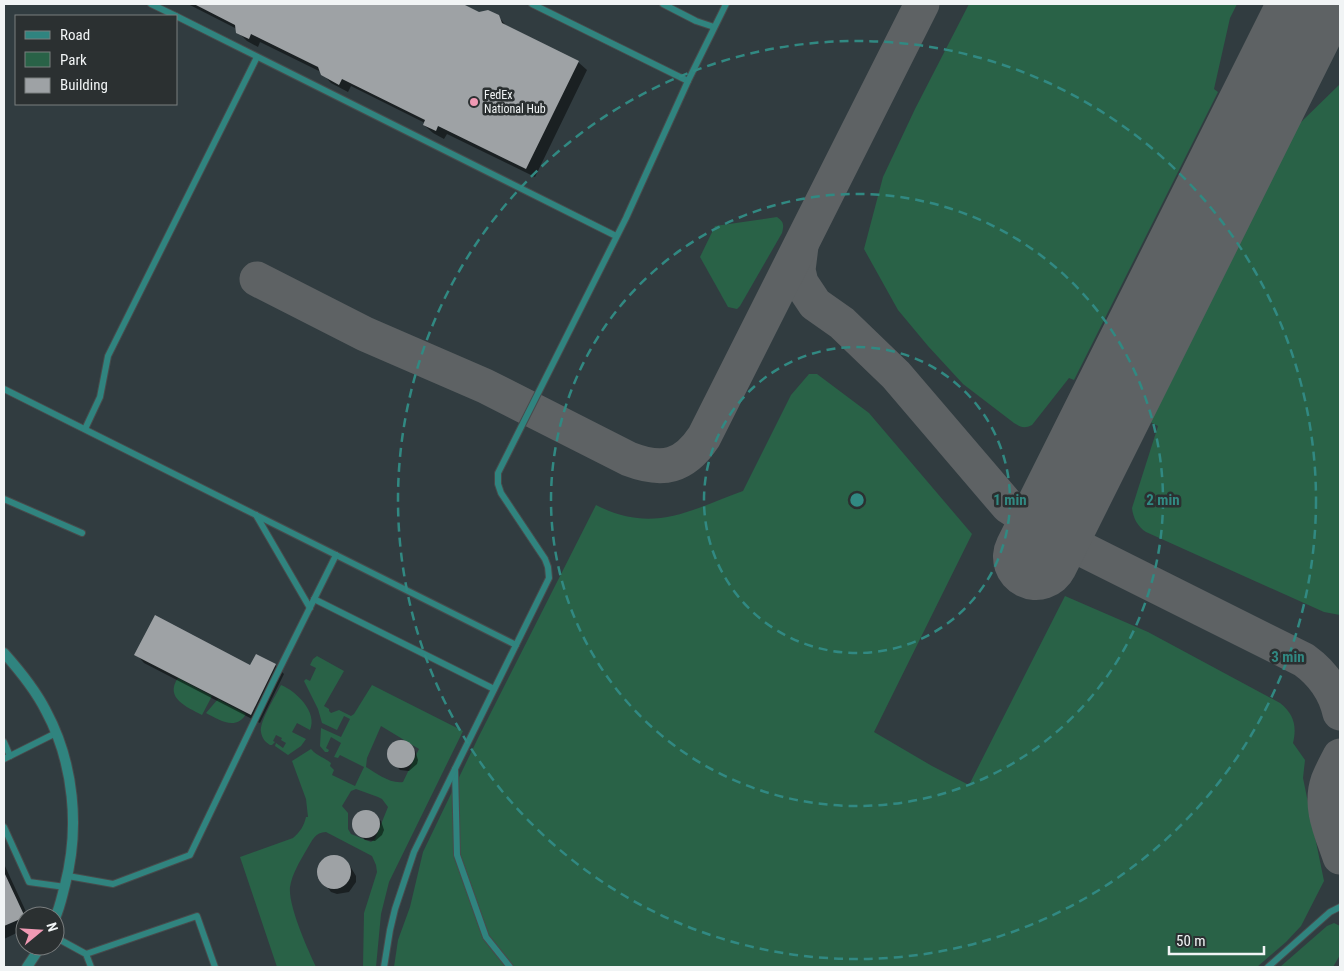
<svg xmlns="http://www.w3.org/2000/svg" width="1344" height="971" font-family="'Roboto Condensed',sans-serif">
  <style>
    .built { fill: #313c40; fill-rule: evenodd }
    .green { fill: #296247; fill-rule: evenodd }
    .shadow { fill: #0007 }
    .lines { fill: none; stroke-linecap: round; stroke-linejoin: round }
    .taxiway { stroke: #5e6264; stroke-width: 35 }
    .runway { stroke: #5e6264; stroke-width: 86 }
    .building { fill: #9ea2a5 }
    .service-casing { stroke: #474b4c; stroke-width: 8 }
    .minor-casing { stroke: #474b4c; stroke-width: 12 }
    .service { stroke: #30847f; stroke-width: 6 }
    .minor { stroke: #30847f; stroke-width: 10 }
    .ring { fill: none; stroke: #318982; stroke-width: 2.5; stroke-dasharray: 9 6 }
    .poi-dot { fill: #f09ab4; stroke: #2b3031; stroke-width: 2 }
    .labels { text-anchor: middle; dominant-baseline: central; stroke-width: 5; stroke-linejoin: round; paint-order: stroke }
    .poi-label { font-size: 12px; fill: #f1f4f5; stroke: #2b3031; text-anchor: start }
    .centre { fill: #318982; stroke: #2b3031; stroke-width: 2.5 }
    .ring-label { font-size: 15px; text-anchor: middle; font-weight: bold; fill: #318982; stroke: #2b3031; stroke-width: 5; stroke-linejoin: round; paint-order: stroke }
  </style>
  <rect width="100%" height="100%" fill="#2b3031"/>
  <path class="built" d="M 4,4 L 1340,4 L 1340,967 L 4,967 ZM 16,16 L 176,16 L 176,104 L 16,104 ZM 25,916 L 55,916 L 55,946 L 25,946 Z"/>
  <g class="green">
    <path d="M 969,4 L 1237,4 L 1230,18 L 1214,89 L 1218,92 L 1074,380 L 1069,378 L 1032,425 C 1024,429 1021,427 1014,423 L 963,384 L 928,346 L 898,310 L 864,249 L 883,177 L 915,109 Z"/>
    <path d="M 1340,84 L 1340,615 L 1324,612 L 1146,532 C 1138,527 1133,518 1132,508 L 1158,426 L 1150,422 L 1294,132 L 1298,125 Z"/>
    <path d="M 777,217 C 784,222 784,225 782,233 L 740,306 L 737,309 L 728,307 L 700,257 L 715,226 Z"/>
    <path d="M 809,374 L 817,374 L 869,413 L 972,534 L 874,732 L 932,766 L 969,785 L 1065,596 L 1148,632 L 1280,703 C 1294,714 1297,726 1293,743 L 1305,760 L 1303,778 L 1324,881 L 1301,926 L 1286,942 L 1257,967 L 394,967 L 398,940 L 410,907 L 423,852 L 478,738 L 596,505 C 653,534 688,511 743,491 L 791,395 Z"/>
    <path d="M 317,656 L 344,671 L 324,706 L 329,709 L 329,711 L 331,713 L 339,710 L 351,716 L 354,714 L 372,685 L 463,731 L 389,882 L 381,914 L 376,967 L 363,967 L 364,913 L 377,872 L 376,865 L 372,856 L 326,832 C 315,832 312,841 307,849 C 300,861 292,874 290,887 C 288,906 308,950 316,967 L 277,967 L 240,857 L 293,838 C 300,832 304,826 306,817 L 308,817 L 306,799 L 292,761 L 311,749 C 318,757 324,757 331,763 L 330,766 L 334,770 L 332,775 L 355,786 L 364,767 L 340,755 L 338,758 L 334,757 L 341,743 L 331,737 L 326,748 L 329,750 L 328,752 L 325,752 L 320,746 L 321,728 L 341,737 L 350,719 L 344,716 L 337,730 L 322,723 L 318,709 L 304,681 L 306,679 L 310,681 L 316,668 L 310,665 L 313,659 ZM 381,726 L 419,749 L 403,782 C 390,784 376,773 366,767 L 367,758 ZM 356,789 L 378,797 L 382,799 L 388,807 L 375,839 L 371,842 L 351,834 L 348,829 L 348,813 L 342,806 L 351,791 Z"/>
    <path d="M 178,678 L 212,696 L 202,715 C 187,707 164,698 178,678 Z"/>
    <path d="M 281,685 C 296,691 318,712 310,730 L 297,723 L 292,732 L 306,739 L 301,746 L 288,755 L 275,746 L 276,743 L 283,748 L 286,743 L 281,740 L 282,738 L 276,735 L 273,741 L 275,742 L 272,745 L 270,745 C 265,742 262,738 261,732 C 259,722 276,695 281,685 Z"/>
    <path d="M 218,699 L 246,714 C 236,731 219,720 206,713 Z"/>
    <polygon points="1334,923 1340,926 1340,955 1333,967 1280,967 1327,926"/>
  </g>
  <g class="shadow">
    <polygon points="188,4 460,4 479,13 498,16 508,28 578,62 587,70 535,177 447,134 444,139 433,133 424,125 425,123 351,86 348,92 331,83 321,72 260,42 258,47 247,41 238,32 237,29"/>
    <polygon points="136,654 250,667 256,655 275,665 284,674 260,723 144,663"/>
    <polygon points="397,742 406,743 415,750 418,760 417,764 409,771 400,770 389,758 388,753 389,748"/>
    <polygon points="362,812 372,813 381,821 384,830 382,835 375,841 365,840 354,828 353,823 355,819"/>
    <polygon points="338,857 343,859 350,866 356,876 356,882 349,892 337,894 331,892 318,875 321,863 326,859"/>
    <polygon points="4,864 28,916 25,916 25,929 4,939"/>
  </g>
  <g class="lines">
    <g class="taxiway">
      <polyline points="1241,154 1299,39 1320,20 1340,10"/>
      <path d="M 801,246 L 798,270 L 801,283 L 815,304 L 842,323 L 896,375 L 1008,506 L 1048,532 L 1304,660 C 1322,673 1335,691 1340,713"/>
      <path d="M 257,279 L 365,334 L 485,386 L 629,459 C 663,472 684,467 704,437 L 922,4"/>
      <path d="M 1340,756 C 1336,764 1331,773 1328,781 C 1319,807 1332,833 1340,857"/>
    </g>
    <polyline class="runway" points="1036,557 1312,4"/>
  </g>
  <g class="building">
    <polygon points="194,4 463,4 479,12 488,10 499,15 502,23 579,61 526,169 438,126 436,131 423,125 425,120 342,79 339,85 321,75 318,67 251,34 249,39 236,33 235,25"/>
    <polygon points="155,615 250,665 256,654 276,664 251,715 134,655"/>
    <circle cx="401" cy="754" r="14"/>
    <circle cx="366" cy="824" r="14"/>
    <circle cx="334" cy="872" r="17"/>
    <polygon points="4,872 25,917 4,926"/>
  </g>
  <g class="lines">
    <g class="service-casing">
      <g id="service">
        <polyline points="151,4 176,16"/>
        <polyline points="532,4 688,81"/>
        <polyline points="663,4 696,21 714,27"/>
        <polyline points="176,16 616,236"/>
        <polyline points="4,389 516,645"/>
        <polyline points="85,429 100,397 108,356 257,57"/>
        <polyline points="4,499 82,533"/>
        <polyline points="256,515 310,608"/>
        <polyline points="314,599 494,689"/>
        <polyline points="4,742 10,756"/>
        <polyline points="4,759 56,733"/>
        <polyline points="455,769 457,855 486,937 510,967"/>
        <polyline points="4,827 29,882 65,887"/>
        <polyline points="68,876 113,884 190,855 273,682 336,555"/>
        <polyline points="55,937 86,954 91,967"/>
        <polyline points="86,954 197,916 215,967"/>
        <polyline points="384,967 390,930 395,909 414,852 549,578 548,567 545,559 501,493 498,484 498,473 626,218 688,81 726,4"/>
        <polyline points="1268,967 1330,912 1340,907"/>
      </g>
    </g>
    <g class="minor-casing">
      <g id="minor">
        <path d="M 4,653 C 20,671 35,689 46,711 C 74,763 80,828 65,885 C 62,896 60,907 55,918"/>
        <polyline points="27,967 41,946"/>
      </g>
    </g>
    <use href="#service" class="service"/>
    <use href="#minor" class="minor"/>
  </g>
  <g class="ring">
    <circle cx="857" cy="500" r="153"/>
    <circle cx="857" cy="500" r="306"/>
    <circle cx="857" cy="500" r="459"/>
  </g>
  <circle class="poi-dot" cx="474" cy="102" r="5"/>
  <g class="labels">
    <g class="poi-label">
      <text x="484" y="95">FedEx<tspan x="484" dy="14">National Hub</tspan></text>
    </g>
  </g>
  <circle cx="857" cy="500" r="8" class="centre"/>
  <g class="ring-label">
    <text x="1010" y="505">1 min</text>
    <text x="1163" y="505">2 min</text>
    <text x="1288" y="662">3 min</text>
  </g>
  <rect width="1344" height="971" fill="none" stroke="#f1f4f5" stroke-width="10"/>
  <rect x="15" y="15" width="162" height="90" fill="#2b3031" stroke="#7a7e7f"/>
  <rect x="25" y="31" width="25" height="8" fill="#30847f" stroke="#7a7e7f"/>
  <text x="60" y="40" font-size="15" fill="#f1f4f5">Road</text>
  <rect x="25" y="52" width="25" height="15" fill="#296247" stroke="#7a7e7f"/>
  <text x="60" y="65" font-size="15" fill="#f1f4f5">Park</text>
  <rect x="25" y="78" width="25" height="15" fill="#9ea2a5" stroke="#7a7e7f"/>
  <text x="60" y="90" font-size="15" fill="#f1f4f5">Building</text>
  <g transform="translate(40 931) rotate(72)"><circle r="24" fill="#2b3031" stroke="#7a7e7f"/>
  <path d="M0-4L9 19L0 12L-9 19Z" fill="#f09ab4"/>
  <text y="-8" font-size="14" font-weight="bold" text-anchor="middle" fill="#f1f4f5">N</text>
  </g>
  <path d="M1169 946v8h95v-8" fill="none" stroke="#f1f4f5" stroke-width="2.5"/>
  <text x="1176" y="946" font-size="15" fill="#f1f4f5" stroke="#2b3031" stroke-width="4" paint-order="stroke">50 m</text>
</svg>
